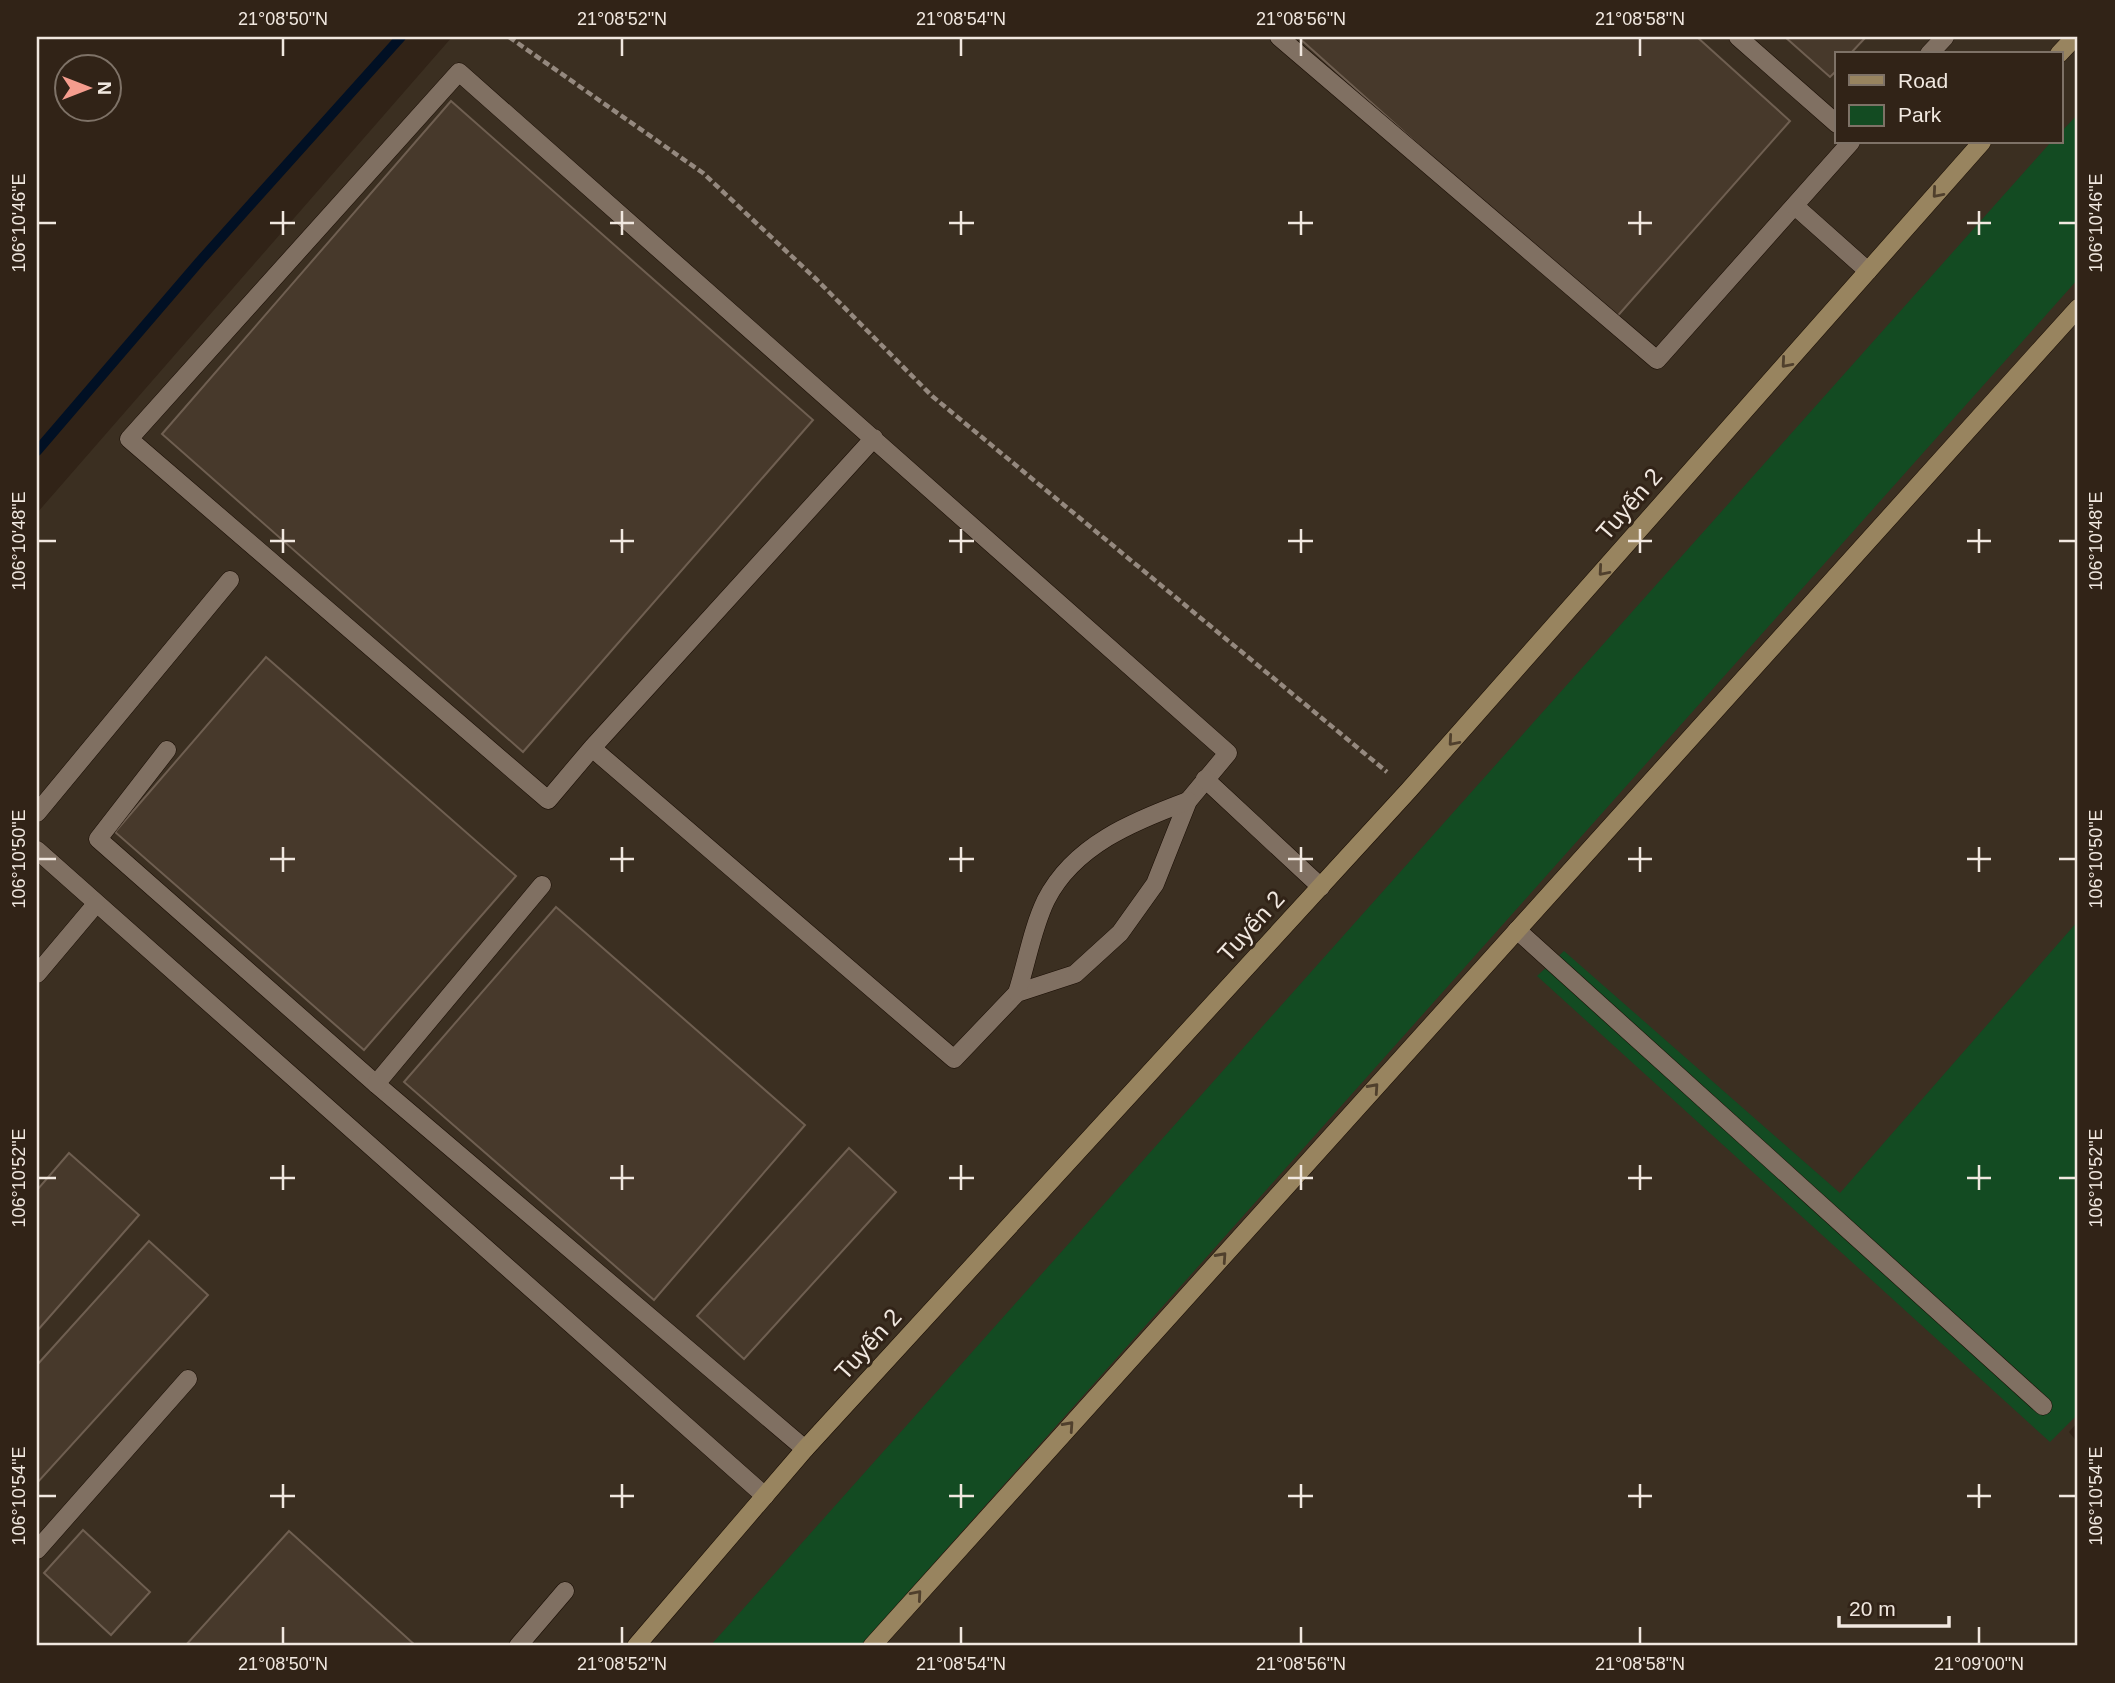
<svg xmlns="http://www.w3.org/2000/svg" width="2115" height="1683" font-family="Arial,sans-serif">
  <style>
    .industrial { fill: #3b2f21; fill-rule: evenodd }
    .green { fill: #134b22 }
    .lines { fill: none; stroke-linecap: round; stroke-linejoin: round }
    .stream { stroke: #011024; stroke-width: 10 }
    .building { fill: #47392b; stroke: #6f5f51; stroke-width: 2 }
    .lane-casing { stroke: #180c03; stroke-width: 19 }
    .secondary-casing { stroke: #180c03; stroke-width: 19 }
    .path { stroke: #95897f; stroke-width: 4.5; stroke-dasharray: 7 3.5; stroke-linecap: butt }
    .lane { stroke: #807062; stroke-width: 18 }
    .secondary { stroke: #98845f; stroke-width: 18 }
    .oneway { stroke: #50402d }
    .ticks { fill: none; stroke: #f1e8e0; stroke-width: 2.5 }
    .labels { text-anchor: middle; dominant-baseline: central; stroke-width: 6; stroke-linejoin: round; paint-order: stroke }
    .street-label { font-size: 24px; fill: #f1e8e0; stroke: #312317 }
    .neatline { fill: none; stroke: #f1e8e0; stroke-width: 2.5 }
    .ticks-label { font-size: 18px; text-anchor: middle; fill: #f1e8e0 }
  </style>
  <rect width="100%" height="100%" fill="#312317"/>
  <path class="industrial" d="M 452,37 L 2078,37 L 2078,1422 L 2069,1432 L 2078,1443 L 2078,1646 L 37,1646 L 37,513 ZM 1837,54 L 2061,54 L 2061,142 L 1837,142 Z"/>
  <g class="green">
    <polygon points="2078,114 2078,279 860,1646 710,1646 2051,142 2061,142 2061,132"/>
    <polygon points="2078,921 2078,1414 2050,1442 1537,976 1564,951 1840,1193"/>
  </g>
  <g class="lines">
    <polyline class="stream" points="37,451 200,261 401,37"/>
  </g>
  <g class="building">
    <polygon points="1298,37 1697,37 1790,121 1614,320"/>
    <polygon points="1785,37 1866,37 1850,54 1837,54 1837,70 1830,77"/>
    <polygon points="451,101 813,420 523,752 162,434"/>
    <polygon points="266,657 516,876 364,1050 115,832"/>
    <polygon points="556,907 805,1125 654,1300 404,1082"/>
    <polygon points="849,1148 896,1192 744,1359 697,1316"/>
    <polygon points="69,1153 139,1215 37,1331 37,1190"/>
    <polygon points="149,1241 208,1295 37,1483 37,1365"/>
    <polygon points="83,1530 150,1592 111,1635 44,1573"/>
    <polygon points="289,1531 416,1646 185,1646"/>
  </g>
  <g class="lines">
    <g class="lane-casing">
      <g id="lane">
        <polyline points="1279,37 1657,360 1851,142"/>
        <polyline points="1738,37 1837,124"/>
        <polyline points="1929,54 1945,37"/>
        <polyline points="1795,206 1868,271"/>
        <polyline points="592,748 548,800 129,439 459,72 1228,753 1188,801 1155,884 1120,933 1075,974 1017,993 954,1059 592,748 874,438"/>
        <polyline points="167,750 98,839 376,1084 805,1449"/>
        <polyline points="1205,779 1321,887"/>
        <polyline points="37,813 230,580"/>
        <polyline points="37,850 765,1496"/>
        <polyline points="1517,930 2043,1406"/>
        <polyline points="37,974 96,904"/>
        <path d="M 1017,993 C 1027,962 1032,929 1046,900 C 1074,845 1134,821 1188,801"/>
        <polyline points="376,1084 542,885"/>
        <polyline points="37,1550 188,1379"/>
        <polyline points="518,1646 565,1591"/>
      </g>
    </g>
    <g class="secondary-casing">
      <g id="secondary">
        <polyline points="2059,54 2075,37"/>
        <polyline points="636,1646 805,1449 1409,790 1982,142"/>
        <polyline points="872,1646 2078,308"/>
      </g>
    </g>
    <polyline class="path" points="509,37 703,173 817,280 932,396 1387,772"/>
    <use href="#lane" class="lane"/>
    <use href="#secondary" class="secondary"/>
  </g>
  <defs><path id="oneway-chevron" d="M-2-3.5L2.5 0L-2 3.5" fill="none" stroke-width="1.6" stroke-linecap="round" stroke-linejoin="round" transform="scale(1.75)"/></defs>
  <g class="oneway">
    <use href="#oneway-chevron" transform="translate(1937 193) rotate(131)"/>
    <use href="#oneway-chevron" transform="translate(1786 363) rotate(131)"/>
    <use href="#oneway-chevron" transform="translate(1603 571) rotate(131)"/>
    <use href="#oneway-chevron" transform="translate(1453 741) rotate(131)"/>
    <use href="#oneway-chevron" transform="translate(1374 1088) rotate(-48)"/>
    <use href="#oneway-chevron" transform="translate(1222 1257) rotate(-48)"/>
    <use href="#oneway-chevron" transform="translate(1069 1426) rotate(-48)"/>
    <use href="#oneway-chevron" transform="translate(917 1595) rotate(-49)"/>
  </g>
  <path class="ticks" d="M 283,38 L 283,56M 622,38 L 622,56M 961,38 L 961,56M 1301,38 L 1301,56M 1640,38 L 1640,56M 283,211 L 283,235M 622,211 L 622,235M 961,211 L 961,235M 1301,211 L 1301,235M 1640,211 L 1640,235M 1979,211 L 1979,235M 38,223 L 56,223M 270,223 L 295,223M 610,223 L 634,223M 949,223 L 974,223M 1288,223 L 1313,223M 1628,223 L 1652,223M 1967,223 L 1991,223M 2059,223 L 2076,223M 283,529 L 283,553M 622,529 L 622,553M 961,529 L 961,553M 1301,529 L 1301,553M 1640,529 L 1640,553M 1979,529 L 1979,553M 38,541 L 56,541M 270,541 L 295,541M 610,541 L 634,541M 949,541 L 974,541M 1288,541 L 1313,541M 1628,541 L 1652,541M 1967,541 L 1991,541M 2059,541 L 2076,541M 283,847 L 283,872M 622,847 L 622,872M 961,847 L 961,872M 1301,847 L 1301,872M 1640,847 L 1640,872M 1979,847 L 1979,872M 38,859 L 56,859M 270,859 L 295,859M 610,859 L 634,859M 949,859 L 974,859M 1288,859 L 1313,859M 1628,859 L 1652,859M 1967,859 L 1991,859M 2059,859 L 2076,859M 283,1165 L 283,1190M 622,1165 L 622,1190M 961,1165 L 961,1190M 1301,1165 L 1301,1190M 1640,1165 L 1640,1190M 1979,1165 L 1979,1190M 38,1178 L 56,1178M 270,1178 L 295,1178M 610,1178 L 634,1178M 949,1178 L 974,1178M 1288,1178 L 1313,1178M 1628,1178 L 1652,1178M 1967,1178 L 1991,1178M 2059,1178 L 2076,1178M 283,1484 L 283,1508M 622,1484 L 622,1508M 961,1484 L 961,1508M 1301,1484 L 1301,1508M 1640,1484 L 1640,1508M 1979,1484 L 1979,1508M 38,1496 L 56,1496M 270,1496 L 295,1496M 610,1496 L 634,1496M 949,1496 L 974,1496M 1288,1496 L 1313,1496M 1628,1496 L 1652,1496M 1967,1496 L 1991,1496M 2059,1496 L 2076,1496M 283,1627 L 283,1644M 622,1627 L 622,1644M 961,1627 L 961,1644M 1301,1627 L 1301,1644M 1640,1627 L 1640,1644M 1979,1627 L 1979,1644"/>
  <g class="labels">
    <g class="street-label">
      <text transform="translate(1629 504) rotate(-49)">Tuyến 2</text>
      <text transform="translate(1251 926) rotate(-48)">Tuyến 2</text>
      <text transform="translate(868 1344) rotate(-48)">Tuyến 2</text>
    </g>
  </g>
  <rect width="2115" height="1683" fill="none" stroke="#312317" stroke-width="77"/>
  <rect x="1835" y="52" width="228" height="91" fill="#312317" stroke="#7e7267" stroke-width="2"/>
  <rect x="1849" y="75" width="35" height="10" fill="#98845f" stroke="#7e7267" stroke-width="2"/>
  <text x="1898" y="88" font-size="21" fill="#f1e8e0">Road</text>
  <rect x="1849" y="105" width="35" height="21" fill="#134b22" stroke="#7e7267" stroke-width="2"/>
  <text x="1898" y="122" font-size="21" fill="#f1e8e0">Park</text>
  <g transform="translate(88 88) rotate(90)"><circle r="33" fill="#312317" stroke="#7e7267" stroke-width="2"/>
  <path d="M0-5L12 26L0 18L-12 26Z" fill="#f59d8e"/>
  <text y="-10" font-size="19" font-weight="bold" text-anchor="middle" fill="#f1e8e0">N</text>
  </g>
  <path d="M1839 1616v10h110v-10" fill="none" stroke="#f1e8e0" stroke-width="3.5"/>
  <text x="1849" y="1616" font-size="21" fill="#f1e8e0" stroke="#312317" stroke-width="5" paint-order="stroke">20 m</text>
  <rect x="38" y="38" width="2038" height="1606" class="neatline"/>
  <g class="ticks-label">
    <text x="283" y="25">21°08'50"N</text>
    <text x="622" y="25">21°08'52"N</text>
    <text x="961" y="25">21°08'54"N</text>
    <text x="1301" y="25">21°08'56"N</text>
    <text x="1640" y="25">21°08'58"N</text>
    <text transform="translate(2096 223) rotate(-90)" y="6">106°10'46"E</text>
    <text transform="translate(19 223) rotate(-90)" y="6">106°10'46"E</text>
    <text transform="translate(2096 541) rotate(-90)" y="6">106°10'48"E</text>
    <text transform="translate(19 541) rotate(-90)" y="6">106°10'48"E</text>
    <text transform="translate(2096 859) rotate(-90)" y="6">106°10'50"E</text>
    <text transform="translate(19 859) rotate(-90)" y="6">106°10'50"E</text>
    <text transform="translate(19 1178) rotate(-90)" y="6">106°10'52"E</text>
    <text transform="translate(2096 1178) rotate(-90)" y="6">106°10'52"E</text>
    <text transform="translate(2096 1496) rotate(-90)" y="6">106°10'54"E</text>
    <text transform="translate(19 1496) rotate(-90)" y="6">106°10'54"E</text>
    <text x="283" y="1670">21°08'50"N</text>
    <text x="622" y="1670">21°08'52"N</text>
    <text x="961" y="1670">21°08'54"N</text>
    <text x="1301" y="1670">21°08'56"N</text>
    <text x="1640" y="1670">21°08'58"N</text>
    <text x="1979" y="1670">21°09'00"N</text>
  </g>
</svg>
